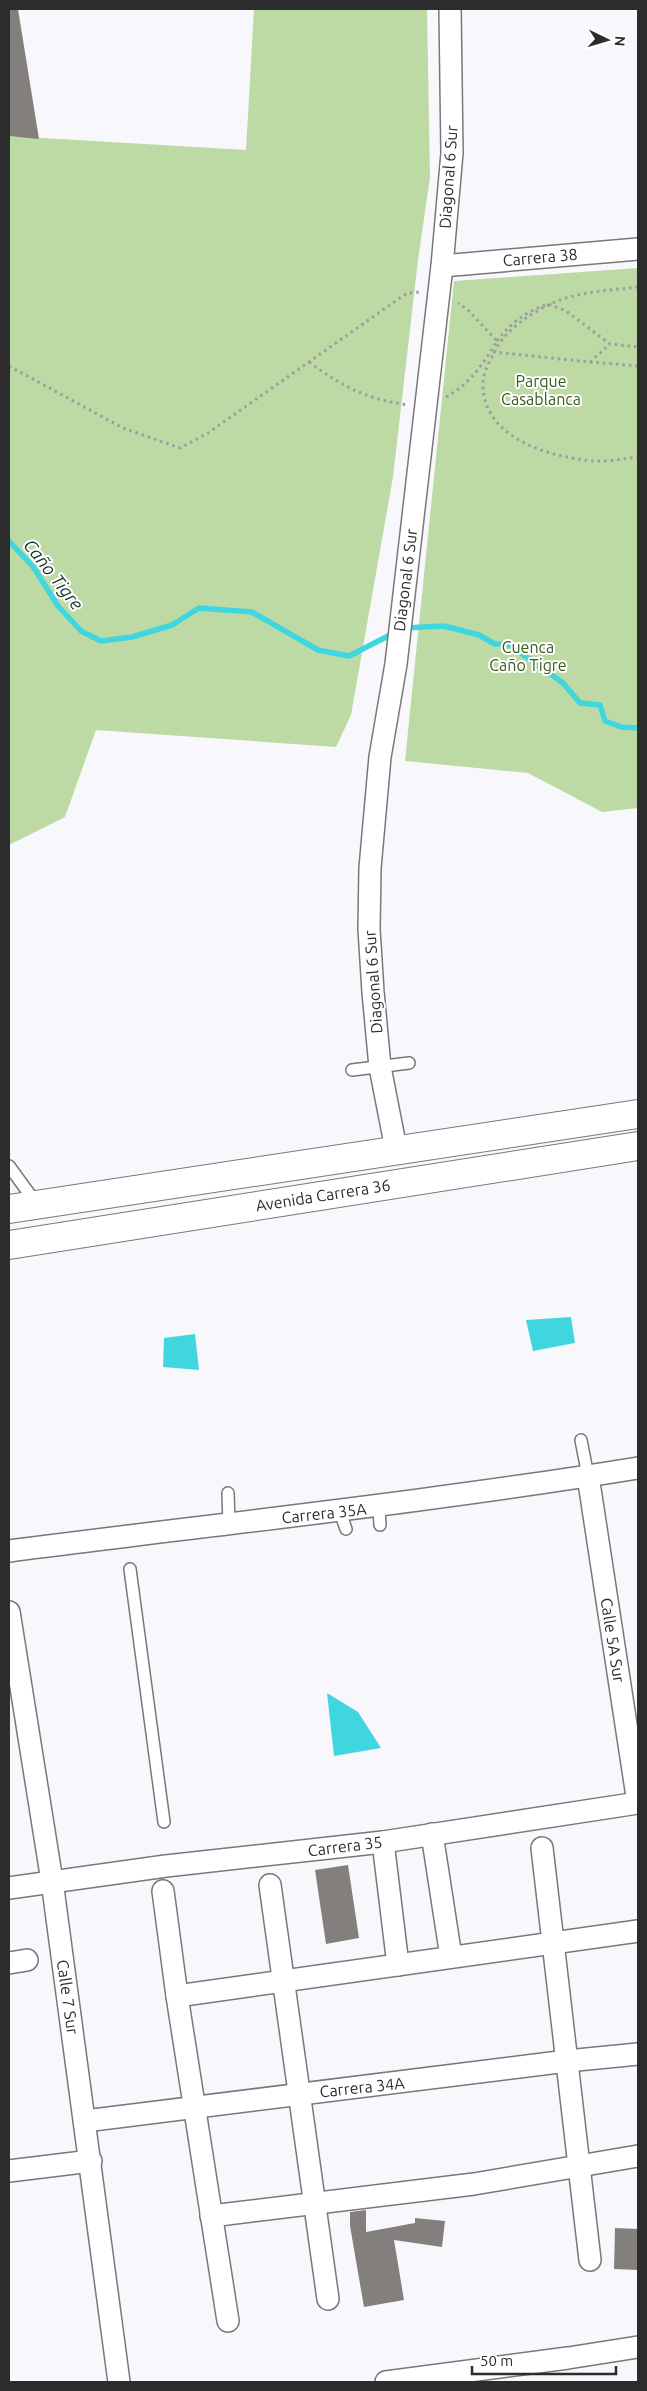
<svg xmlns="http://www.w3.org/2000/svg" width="647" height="2391" font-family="Ubuntu,sans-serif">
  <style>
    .green { fill: #bddaa4 }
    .water { fill: #40d6df }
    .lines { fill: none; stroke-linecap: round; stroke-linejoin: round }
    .stream { stroke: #40d6df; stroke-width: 5.5 }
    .building { fill: #837f7d }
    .service-casing { stroke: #78787c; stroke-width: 14 }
    .minor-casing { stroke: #78787c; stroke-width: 24 }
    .secondary-casing { stroke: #78787c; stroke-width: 30 }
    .path { stroke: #9d9d9f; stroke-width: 3; stroke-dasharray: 2.5 4; stroke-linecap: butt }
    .service { stroke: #fff; stroke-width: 11 }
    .minor { stroke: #fff; stroke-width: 21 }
    .secondary { stroke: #fff; stroke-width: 28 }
    .labels { text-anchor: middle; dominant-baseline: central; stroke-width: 4; stroke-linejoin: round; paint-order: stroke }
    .street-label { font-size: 16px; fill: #2c2c2d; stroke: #fff }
    .park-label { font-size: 16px; fill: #3c581d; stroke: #fff }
    .water-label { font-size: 18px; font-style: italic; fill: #183132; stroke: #fff }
  </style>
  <rect width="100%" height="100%" fill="#f8f8fc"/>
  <g class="green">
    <polygon points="254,9 427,9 430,177 418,260 393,477 351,715 336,747 96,730 65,817 9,845 9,136 246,150"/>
    <polygon points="638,268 638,808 602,812 528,773 405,761 454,281"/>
  </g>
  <g class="water">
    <polygon points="571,1317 575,1343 533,1351 526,1320"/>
    <polygon points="195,1334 199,1370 163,1367 164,1338"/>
    <polygon points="327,1693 358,1712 381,1748 334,1756"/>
  </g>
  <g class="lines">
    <g class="stream">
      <polyline points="9,541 34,568 58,606 81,631 101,641 132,637 172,625 199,608 252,612 318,650 349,656 394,633"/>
      <polyline points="405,628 444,626 479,635 495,644 508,644 563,683 580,703 600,705 605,721 621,727 638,728"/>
    </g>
  </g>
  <g class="building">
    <polygon points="9,9 18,9 39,139 9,136"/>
    <polygon points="348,1865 359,1938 326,1944 315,1870"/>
    <polygon points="366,2210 366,2232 415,2223 415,2218 445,2221 442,2247 394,2240 404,2300 364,2307 350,2226 350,2212"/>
    <polygon points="615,2228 638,2229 638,2270 614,2269"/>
  </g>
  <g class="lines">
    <g class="service-casing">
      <g id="service">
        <polyline points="352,1070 409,1063"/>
        <polyline points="9,1166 36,1203"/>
        <polyline points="581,1440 588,1476"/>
        <polyline points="228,1493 229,1523"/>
        <polyline points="379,1507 380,1525"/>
        <polyline points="340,1512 346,1529"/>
        <polyline points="130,1569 164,1822"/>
      </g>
    </g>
    <g class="minor-casing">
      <g id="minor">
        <polyline points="442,266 638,249"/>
        <polyline points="396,1149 380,1067 373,992 369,929 370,868 380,757 396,664 442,266 452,153 450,9"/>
        <polyline points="588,1476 638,1803"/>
        <path d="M 9,1551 C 219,1524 429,1502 638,1468"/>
        <polyline points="9,1612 52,1881 119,2382"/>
        <polyline points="432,1834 451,1957"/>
        <polyline points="383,1842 398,1965"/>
        <polyline points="542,1848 590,2260"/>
        <polyline points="270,1885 328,2299"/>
        <polyline points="9,1888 166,1866 383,1842 638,1803"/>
        <polyline points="163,1891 177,1996 228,2321"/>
        <polyline points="9,1963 27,1960"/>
        <polyline points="177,1996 638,1931"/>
        <polyline points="85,2121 567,2061 638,2054"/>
        <polyline points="9,2171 91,2161"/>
        <polyline points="211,2216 474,2184 638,2156"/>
        <polyline points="386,2382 568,2358 638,2347"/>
      </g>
    </g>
    <g class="secondary-casing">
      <g id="secondary">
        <polyline points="9,1209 638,1114"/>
        <polyline points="9,1245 638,1146"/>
      </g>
    </g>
    <g class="path">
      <path d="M 638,287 C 613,290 588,291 563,299 C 539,307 506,328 495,351 C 490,361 483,372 483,383 C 482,435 542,455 585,460 C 602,463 621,459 638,457"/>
      <path d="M 497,341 C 510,323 527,311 548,304 L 566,311 L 610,344 L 638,347"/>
      <polyline points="493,352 590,362 610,344"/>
      <path d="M 309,362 C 343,387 366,399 408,405"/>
      <polyline points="590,362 638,366"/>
      <polyline points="9,366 123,428 180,448 208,433 407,293 421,292"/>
      <path d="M 446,397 C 470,384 483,364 497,341 L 467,309 L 458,303"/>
    </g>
    <use href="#service" class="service"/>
    <use href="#minor" class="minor"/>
    <use href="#secondary" class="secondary"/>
  </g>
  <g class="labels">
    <g class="street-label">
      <text transform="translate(448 177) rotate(-86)">Diagonal 6 Sur</text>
      <text transform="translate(540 257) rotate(-5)">Carrera 38</text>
      <text transform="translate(405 580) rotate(-83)">Diagonal 6 Sur</text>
      <text transform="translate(373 982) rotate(-94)">Diagonal 6 Sur</text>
      <text transform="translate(323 1195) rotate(-9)">Avenida Carrera 36</text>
      <text transform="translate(324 1513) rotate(-6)">Carrera 35A</text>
      <text transform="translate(613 1640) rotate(81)">Calle 5A Sur</text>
      <text transform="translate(345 1846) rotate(-7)">Carrera 35</text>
      <text transform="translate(68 1997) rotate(82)">Calle 7 Sur</text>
      <text transform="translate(362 2087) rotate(-6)">Carrera 34A</text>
    </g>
    <g class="park-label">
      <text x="541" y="381">Parque<tspan x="541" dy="18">Casablanca</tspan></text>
      <text x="528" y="647">Cuenca<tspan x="528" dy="18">Caño Tigre</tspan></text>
    </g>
    <g class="water-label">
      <text transform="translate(54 574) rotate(52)">Caño Tigre</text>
    </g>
  </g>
  <rect width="647" height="2391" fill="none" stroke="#2c2c2d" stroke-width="20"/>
  <g transform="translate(607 40) rotate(95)" stroke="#ffffff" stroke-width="4" paint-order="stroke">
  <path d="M0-4L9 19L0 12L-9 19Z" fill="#2c2c2d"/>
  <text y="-8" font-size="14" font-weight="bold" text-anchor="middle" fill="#2c2c2d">N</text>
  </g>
  <path d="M472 2366v8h144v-8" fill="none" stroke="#2c2c2d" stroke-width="2.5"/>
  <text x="480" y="2366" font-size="15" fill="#2c2c2d" stroke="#ffffff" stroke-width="4" paint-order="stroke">50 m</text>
</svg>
